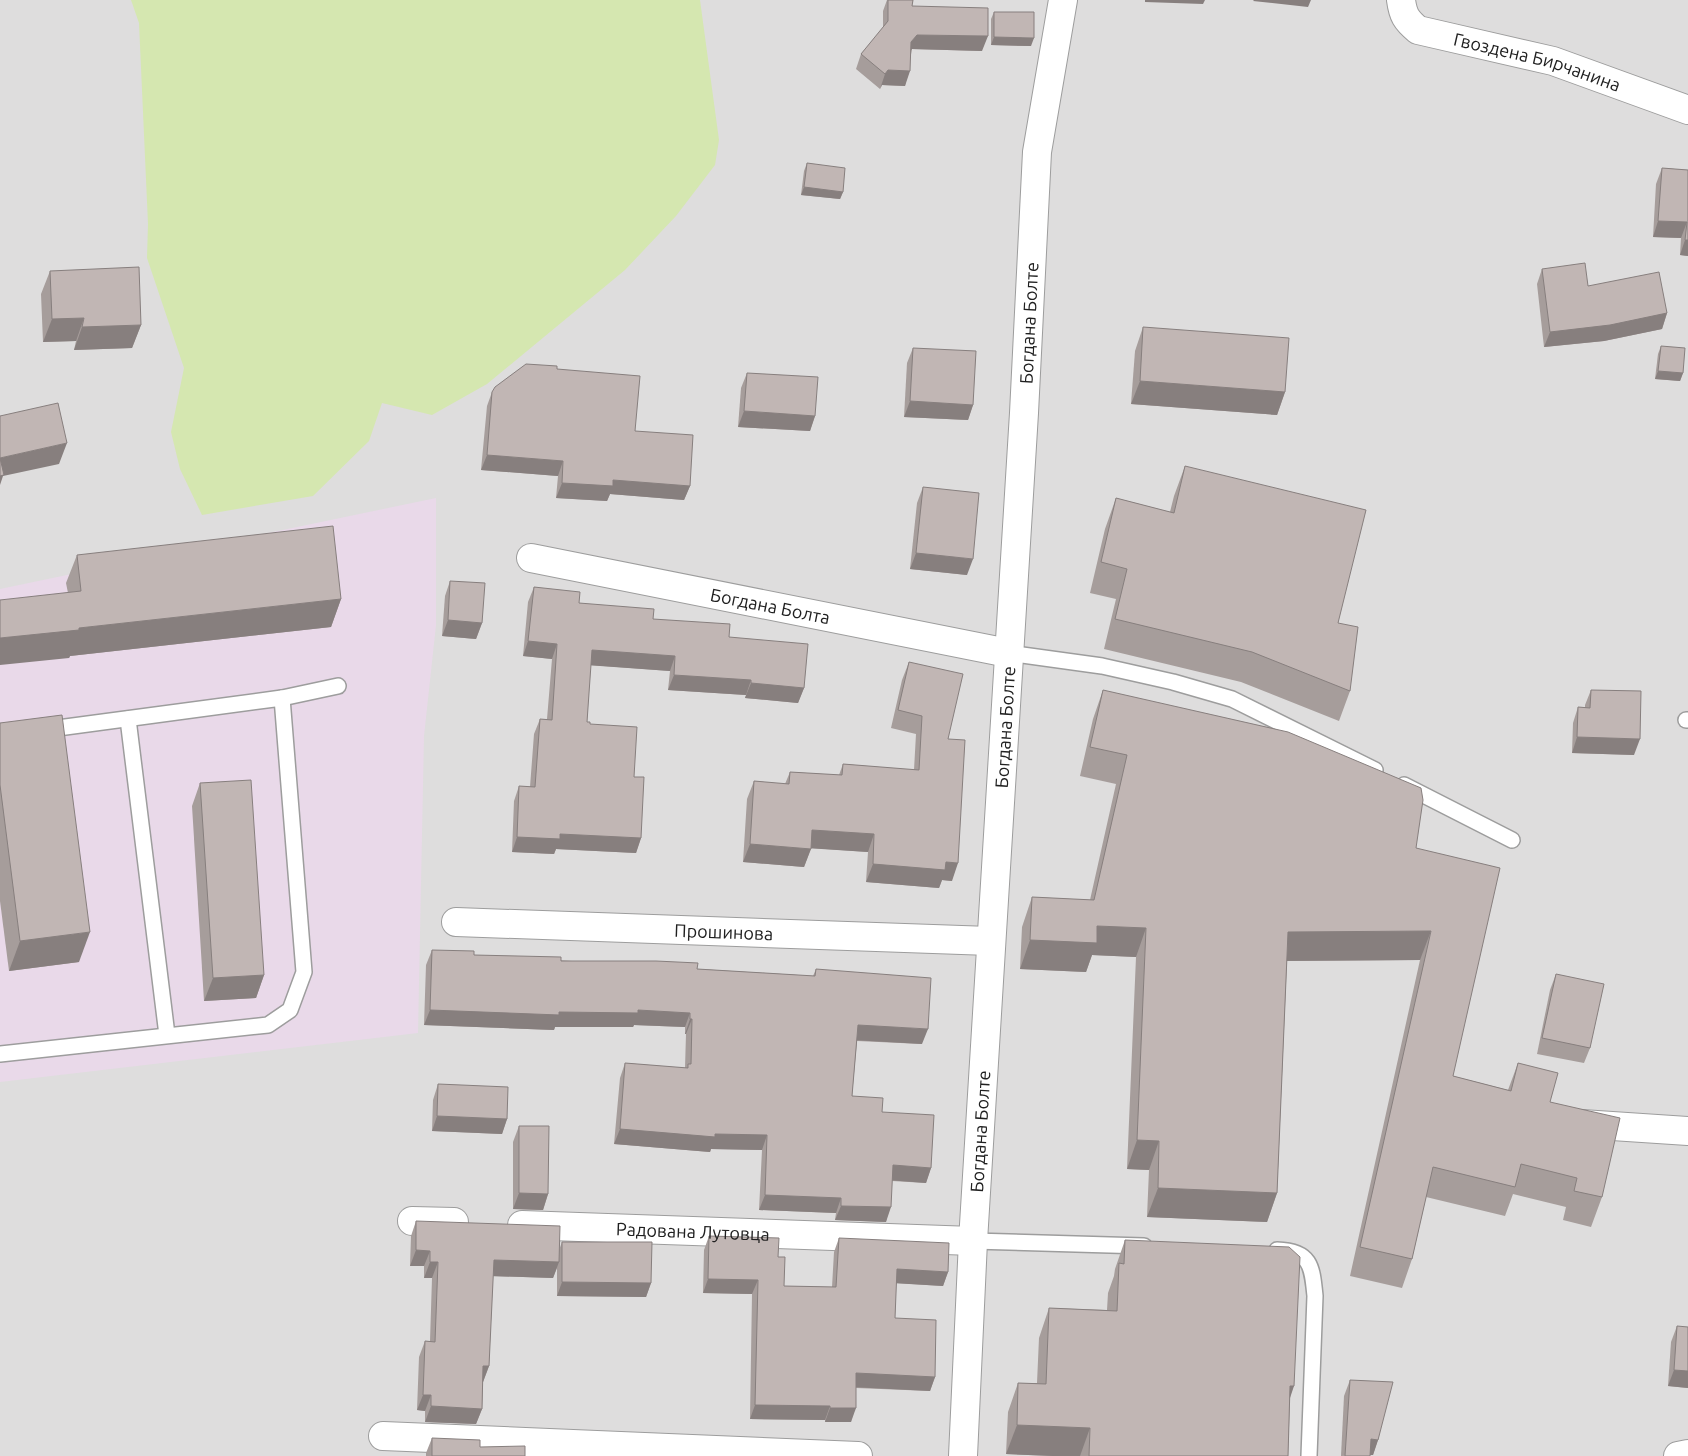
<svg xmlns="http://www.w3.org/2000/svg" width="1688" height="1456" font-family="Ubuntu,sans-serif">
  <style>
    .residential { fill: #dedddd }
    .industrial { fill: #e9d9e9 }
    .grass { fill: #d5e7b0 }
    .lines { fill: none; stroke-linecap: round; stroke-linejoin: round }
    .service-casing { stroke: #9d9d9d; stroke-width: 18 }
    .minor-casing { stroke: #9d9d9d; stroke-width: 30 }
    .service { stroke: #fff; stroke-width: 15 }
    .minor { stroke: #fff; stroke-width: 28 }
    .wall { fill: #a69d9b }
    .shaded-wall { fill: #877f7e }
    .building { fill: #c1b6b4; stroke: #877f7e }
    .labels { text-anchor: middle; dominant-baseline: central; stroke-width: 4.5; stroke-linejoin: round; paint-order: stroke }
    .street-label { font-size: 18px; fill: #202020; stroke: #fff }
  </style>
  <rect width="100%" height="100%" fill="#f0ebe7"/>
  <rect class="residential" x="0" y="0" width="1688" height="1456"/>
  <polygon class="industrial" points="436,498 436,625 424,736 418,1033 0,1082 0,589"/>
  <polygon class="grass" points="131,0 700,0 719,140 715,165 676,216 625,270 487,384 432,415 382,403 369,441 313,496 202,515 180,469 171,432 184,368 147,258 148,224 139,23"/>
  <g class="lines">
    <g class="service-casing">
      <g id="service">
        <polyline points="1008,653 1102,666 1173,682 1232,699 1375,770"/>
        <polyline points="128,719 167,1035"/>
        <polyline points="1686,720 1688,720"/>
        <polyline points="43,730 282,698 338,686"/>
        <polyline points="1404,785 1512,840"/>
        <polyline points="0,1054 268,1025 290,1010 304,972 282,698"/>
        <polyline points="973,1241 1144,1246"/>
        <path d="M 1277,1250 C 1311,1251 1312,1266 1315,1296 L 1309,1456"/>
      </g>
    </g>
    <g class="minor-casing">
      <g id="minor">
        <path id="s1" d="M 1401,0 C 1403,15 1406,20 1418,30 L 1553,61 L 1688,110"/>
        <path id="s2" d="M 531,558 L 1008,653"/>
        <path id="s3" d="M 456,922 L 990,941"/>
        <polyline points="1582,1124 1688,1131"/>
        <polyline points="412,1221 454,1222"/>
        <path id="s4" d="M 522,1225 L 973,1241"/>
        <polyline points="383,1436 858,1456"/>
        <path id="s5" d="M 963,1456 L 973,1241 L 1024,413 L 1037,152 L 1063,0"/>
        <polyline points="1678,1456 1688,1454"/>
      </g>
    </g>
    <use href="#service" class="service"/>
    <use href="#minor" class="minor"/>
  </g>
  <g class="wall">
    <polygon points="887,0 913,0 912,6 982,51 912,49 905,86 882,85 880,89 856,69 861,54 883,28 883,11"/>
    <polygon points="994,12 1031,46 991,45 991,19"/>
    <polygon points="807,163 843,192 840,199 801,195 804,171"/>
    <polygon points="1662,168 1688,170 1688,256 1680,255 1681,238 1653,237 1656,184"/>
    <polygon points="1542,269 1588,286 1667,313 1662,329 1604,341 1544,347 1537,284"/>
    <polygon points="50,271 141,325 132,348 74,350 76,341 43,342 41,294"/>
    <polygon points="1143,327 1285,392 1277,415 1131,404 1135,351"/>
    <polygon points="1661,346 1683,373 1680,381 1655,379 1658,354"/>
    <polygon points="913,348 973,405 968,420 904,417 907,363"/>
    <polygon points="557,369 635,431 690,486 684,500 610,494 607,501 556,498 558,476 481,470 487,406 492,392"/>
    <polygon points="747,373 815,416 810,431 738,427 741,388"/>
    <polygon points="1185,466 1338,623 1350,691 1339,721 1241,682 1104,649 1116,599 1090,593 1105,529 1116,498 1170,512 1174,496"/>
    <polygon points="923,487 967,575 910,569 917,503"/>
    <polygon points="77,555 341,599 331,627 70,656 69,658 68,593 66,583"/>
    <polygon points="450,581 482,623 476,639 442,636 445,596"/>
    <polygon points="534,587 579,603 729,637 804,688 798,703 745,698 746,695 668,690 670,671 590,665 587,722 590,724 634,777 641,838 636,853 556,849 554,854 512,852 514,801 519,786 530,787 534,734 540,719 547,719 552,659 523,656 528,602"/>
    <polygon points="909,662 948,739 952,881 942,880 939,888 866,882 868,852 811,848 804,867 743,862 747,799 754,781 785,784 790,772 839,775 843,764 914,770 916,734 891,728 902,680"/>
    <polygon points="1103,690 1416,848 1453,1076 1508,1090 1518,1063 1550,1102 1602,1197 1591,1227 1563,1220 1566,1207 1513,1194 1505,1216 1426,1197 1412,1259 1402,1288 1350,1276 1420,960 1287,961 1277,1193 1267,1222 1147,1217 1149,1170 1127,1169 1136,957 1092,955 1086,972 1020,969 1022,927 1032,897 1090,900 1116,784 1080,776 1093,719"/>
    <polygon points="1591,690 1634,755 1572,753 1573,723 1578,707 1585,708 1585,705"/>
    <polygon points="0,723 79,962 9,971 0,901"/>
    <polygon points="200,783 264,975 256,998 204,1001 192,806"/>
    <polygon points="432,950 474,955 813,976 816,969 922,1044 857,1041 852,1096 882,1112 931,1168 926,1183 892,1181 886,1222 835,1220 836,1213 759,1210 762,1150 711,1149 710,1152 614,1144 620,1078 625,1063 685,1068 686,1034 685,1034 685,1027 634,1025 633,1027 555,1027 554,1030 424,1025 426,965"/>
    <polygon points="1556,974 1590,1048 1584,1063 1537,1054 1550,990"/>
    <polygon points="438,1084 507,1119 502,1134 432,1131 433,1100"/>
    <polygon points="519,1126 548,1194 543,1210 513,1209 513,1142"/>
    <polygon points="416,1221 559,1250 562,1242 651,1283 646,1297 557,1296 557,1268 553,1278 493,1276 489,1366 483,1382 482,1409 476,1424 425,1422 425,1411 417,1410 419,1357 425,1341 430,1341 432,1278 424,1278 424,1266 410,1266 411,1236"/>
    <polygon points="709,1236 778,1257 784,1286 832,1287 834,1252 839,1238 948,1272 943,1286 896,1283 895,1318 935,1377 930,1391 856,1388 851,1422 825,1422 825,1420 750,1419 752,1294 703,1293 704,1250"/>
    <polygon points="1125,1240 1290,1400 1288,1456 1053,1456 1006,1454 1008,1412 1018,1383 1037,1383 1039,1338 1049,1308 1107,1310 1108,1293 1114,1276 1115,1269"/>
    <polygon points="1677,1326 1688,1388 1668,1386 1671,1342"/>
    <polygon points="1350,1380 1378,1440 1373,1455 1341,1456 1344,1396"/>
    <polygon points="432,1438 480,1447 525,1456 426,1456 426,1453"/>
  </g>
  <g class="shaded-wall">
    <polygon points="1145,0 1205,0 1203,4 1145,2"/>
    <polygon points="1254,0 1311,0 1308,7 1253,1"/>
    <polygon points="917,35 988,36 982,51 912,49 906,56 911,42"/>
    <polygon points="994,37 1034,38 1031,46 991,45"/>
    <polygon points="888,70 910,71 905,86 882,85 880,89 885,74"/>
    <polygon points="804,187 843,192 840,199 801,195"/>
    <polygon points="1658,221 1687,222 1681,238 1653,237"/>
    <polygon points="1685,240 1688,240 1688,256 1680,255"/>
    <polygon points="1667,313 1662,329 1604,341 1544,347 1550,332"/>
    <polygon points="84,318 76,341 43,342 52,319"/>
    <polygon points="141,325 132,348 74,350 82,327"/>
    <polygon points="1658,371 1683,373 1680,381 1655,379"/>
    <polygon points="1140,381 1285,392 1277,415 1131,404"/>
    <polygon points="910,401 973,405 968,420 904,417"/>
    <polygon points="744,411 815,416 810,431 738,427"/>
    <polygon points="67,443 59,464 3,476 0,485 0,458"/>
    <polygon points="487,455 563,461 558,476 481,470"/>
    <polygon points="613,480 690,486 684,500 610,494 607,501 556,498 562,483"/>
    <polygon points="916,553 973,559 967,575 910,569"/>
    <polygon points="341,599 331,627 70,656 69,658 0,665 0,638 79,628"/>
    <polygon points="448,620 482,623 476,639 442,636"/>
    <polygon points="528,641 557,644 552,659 523,656"/>
    <polygon points="592,650 675,656 670,671 586,665"/>
    <polygon points="674,675 751,680 746,695 668,690"/>
    <polygon points="751,683 804,688 798,703 745,698"/>
    <polygon points="1577,737 1640,739 1634,755 1572,753"/>
    <polygon points="812,830 874,834 868,852 806,848"/>
    <polygon points="560,834 641,838 636,853 556,849 554,854 512,852 517,837"/>
    <polygon points="750,844 811,849 804,867 743,862"/>
    <polygon points="946,862 958,863 952,881 942,880 939,888 866,882 873,864"/>
    <polygon points="1097,926 1146,928 1136,957 1092,955 1086,972 1020,969 1030,940"/>
    <polygon points="1431,931 1420,960 1278,961 1288,932"/>
    <polygon points="90,932 79,962 9,971 20,941"/>
    <polygon points="264,975 256,998 204,1001 213,978"/>
    <polygon points="430,1010 559,1012 638,1010 690,1013 685,1027 634,1025 633,1027 555,1027 554,1030 424,1025"/>
    <polygon points="690,1019 692,1019 686,1034 685,1034"/>
    <polygon points="858,1025 928,1029 922,1044 852,1040"/>
    <polygon points="437,1116 507,1119 502,1134 432,1131"/>
    <polygon points="620,1129 767,1135 762,1150 711,1149 710,1152 614,1144"/>
    <polygon points="1137,1140 1159,1141 1149,1170 1127,1169"/>
    <polygon points="893,1165 931,1168 926,1183 887,1180"/>
    <polygon points="1158,1188 1277,1193 1267,1222 1147,1217"/>
    <polygon points="519,1193 548,1194 543,1210 513,1209"/>
    <polygon points="765,1195 841,1198 836,1213 759,1210"/>
    <polygon points="841,1206 891,1207 886,1222 835,1220"/>
    <polygon points="416,1250 430,1251 424,1266 410,1266"/>
    <polygon points="494,1260 559,1262 553,1278 488,1276"/>
    <polygon points="430,1262 438,1262 432,1278 424,1278"/>
    <polygon points="897,1269 948,1272 943,1286 892,1283"/>
    <polygon points="708,1279 758,1280 752,1294 703,1293"/>
    <polygon points="562,1282 651,1283 646,1297 557,1296"/>
    <polygon points="483,1366 489,1366 483,1382 477,1382"/>
    <polygon points="1674,1370 1688,1371 1688,1388 1668,1386"/>
    <polygon points="856,1373 935,1377 930,1391 851,1387"/>
    <polygon points="1290,1386 1294,1386 1284,1416"/>
    <polygon points="423,1395 431,1395 425,1411 417,1410"/>
    <polygon points="755,1405 830,1406 825,1420 750,1419"/>
    <polygon points="431,1406 482,1409 476,1424 425,1422"/>
    <polygon points="830,1408 856,1408 851,1422 825,1422"/>
    <polygon points="1017,1425 1090,1428 1080,1456 1053,1456 1006,1454"/>
    <polygon points="1371,1439 1378,1440 1373,1455 1365,1455"/>
  </g>
  <g class="building">
    <polygon points="888,0 913,0 912,6 988,8 988,36 917,35 911,42 910,71 888,70 885,74 861,54 888,21"/>
    <polygon points="994,12 1034,12 1034,38 994,37"/>
    <polygon points="807,163 845,168 843,192 804,187"/>
    <polygon points="1662,168 1688,170 1688,240 1685,240 1687,222 1658,221"/>
    <polygon points="1585,263 1588,286 1659,272 1667,313 1610,325 1550,332 1542,269"/>
    <polygon points="139,267 141,325 82,327 84,318 52,319 50,271"/>
    <polygon points="1143,327 1289,338 1285,392 1140,381"/>
    <polygon points="1661,346 1685,348 1683,373 1658,371"/>
    <polygon points="913,348 976,351 973,405 910,401"/>
    <polygon points="526,364 557,366 557,369 640,376 635,431 693,435 690,486 613,480 613,486 562,483 563,461 487,455 492,392 495,387"/>
    <polygon points="747,373 818,377 815,416 744,411"/>
    <polygon points="58,403 67,443 0,458 0,416"/>
    <polygon points="0,458 4,475 0,476"/>
    <polygon points="1185,466 1366,510 1338,623 1358,627 1350,691 1252,652 1115,619 1127,569 1101,562 1116,498 1174,513"/>
    <polygon points="923,487 979,493 973,559 916,553"/>
    <polygon points="333,526 341,599 79,628 79,630 0,638 0,600 81,591 77,555"/>
    <polygon points="450,581 485,583 482,623 448,620"/>
    <polygon points="534,587 580,592 579,603 654,609 653,619 730,624 729,637 808,644 804,688 751,683 751,680 674,675 675,656 592,650 587,722 590,722 590,724 637,727 634,777 644,777 641,838 560,834 560,839 517,837 519,786 535,787 540,719 552,720 557,644 528,641"/>
    <polygon points="909,662 963,674 948,739 965,740 958,863 946,862 945,870 873,864 874,834 812,830 811,849 750,844 754,781 789,784 790,772 842,775 843,764 919,770 922,716 898,710"/>
    <polygon points="1103,690 1288,732 1421,788 1423,800 1416,848 1500,868 1453,1076 1511,1091 1518,1063 1558,1073 1550,1102 1620,1118 1602,1197 1574,1191 1577,1178 1521,1164 1515,1187 1433,1167 1412,1259 1360,1247 1431,931 1288,932 1277,1193 1158,1188 1159,1141 1137,1140 1146,928 1097,926 1097,943 1030,940 1032,897 1094,900 1127,755 1090,747"/>
    <polygon points="1591,690 1641,691 1640,739 1577,737 1578,707 1590,708"/>
    <polygon points="62,715 90,932 20,941 0,785 0,723"/>
    <polygon points="251,780 264,975 213,978 200,783"/>
    <polygon points="432,950 474,951 474,955 561,957 561,961 656,961 698,963 697,969 815,976 816,969 931,978 928,1029 858,1025 852,1096 883,1098 882,1112 934,1115 931,1168 893,1165 891,1207 841,1206 841,1198 765,1195 767,1135 715,1134 715,1137 620,1129 625,1063 688,1068 688,1064 691,1064 692,1019 690,1019 690,1013 638,1010 638,1013 559,1012 559,1015 430,1010"/>
    <polygon points="1556,974 1604,984 1590,1048 1542,1038"/>
    <polygon points="438,1084 508,1087 507,1119 437,1116"/>
    <polygon points="519,1126 549,1126 548,1194 519,1193"/>
    <polygon points="416,1221 560,1226 559,1262 494,1260 489,1366 483,1366 482,1409 431,1406 431,1395 423,1395 425,1341 435,1342 438,1262 430,1262 430,1251 416,1250"/>
    <polygon points="709,1236 779,1238 778,1257 785,1257 784,1286 836,1287 839,1238 949,1243 948,1272 897,1269 895,1318 936,1320 935,1377 856,1373 856,1408 830,1408 830,1406 755,1405 758,1280 708,1279"/>
    <polygon points="1125,1240 1289,1247 1300,1257 1294,1386 1290,1386 1288,1456 1089,1456 1090,1428 1017,1425 1018,1383 1046,1384 1049,1308 1117,1311 1119,1263 1124,1264"/>
    <polygon points="562,1242 652,1242 651,1283 562,1282"/>
    <polygon points="1677,1326 1688,1327 1688,1371 1674,1370"/>
    <polygon points="1350,1380 1393,1382 1378,1440 1371,1439 1370,1456 1345,1456"/>
    <polygon points="432,1438 480,1440 480,1447 525,1446 525,1456 432,1456"/>
  </g>
  <g class="labels">
    <g class="street-label">
      <text stroke="none"><textPath href="#s1" startOffset="159">Гвоздена Бирчанина</textPath></text>
      <text stroke="none"><textPath href="#s5" startOffset="1135">Богдана Болте</textPath></text>
      <text stroke="none"><textPath href="#s2" startOffset="244">Богдана Болта</textPath></text>
      <text stroke="none"><textPath href="#s5" startOffset="730">Богдана Болте</textPath></text>
      <text stroke="none"><textPath href="#s3" startOffset="268">Прошинова</textPath></text>
      <text stroke="none"><textPath href="#s5" startOffset="325">Богдана Болте</textPath></text>
      <text stroke="none"><textPath href="#s4" startOffset="171">Радована Лутовца</textPath></text>
    </g>
  </g>
</svg>
